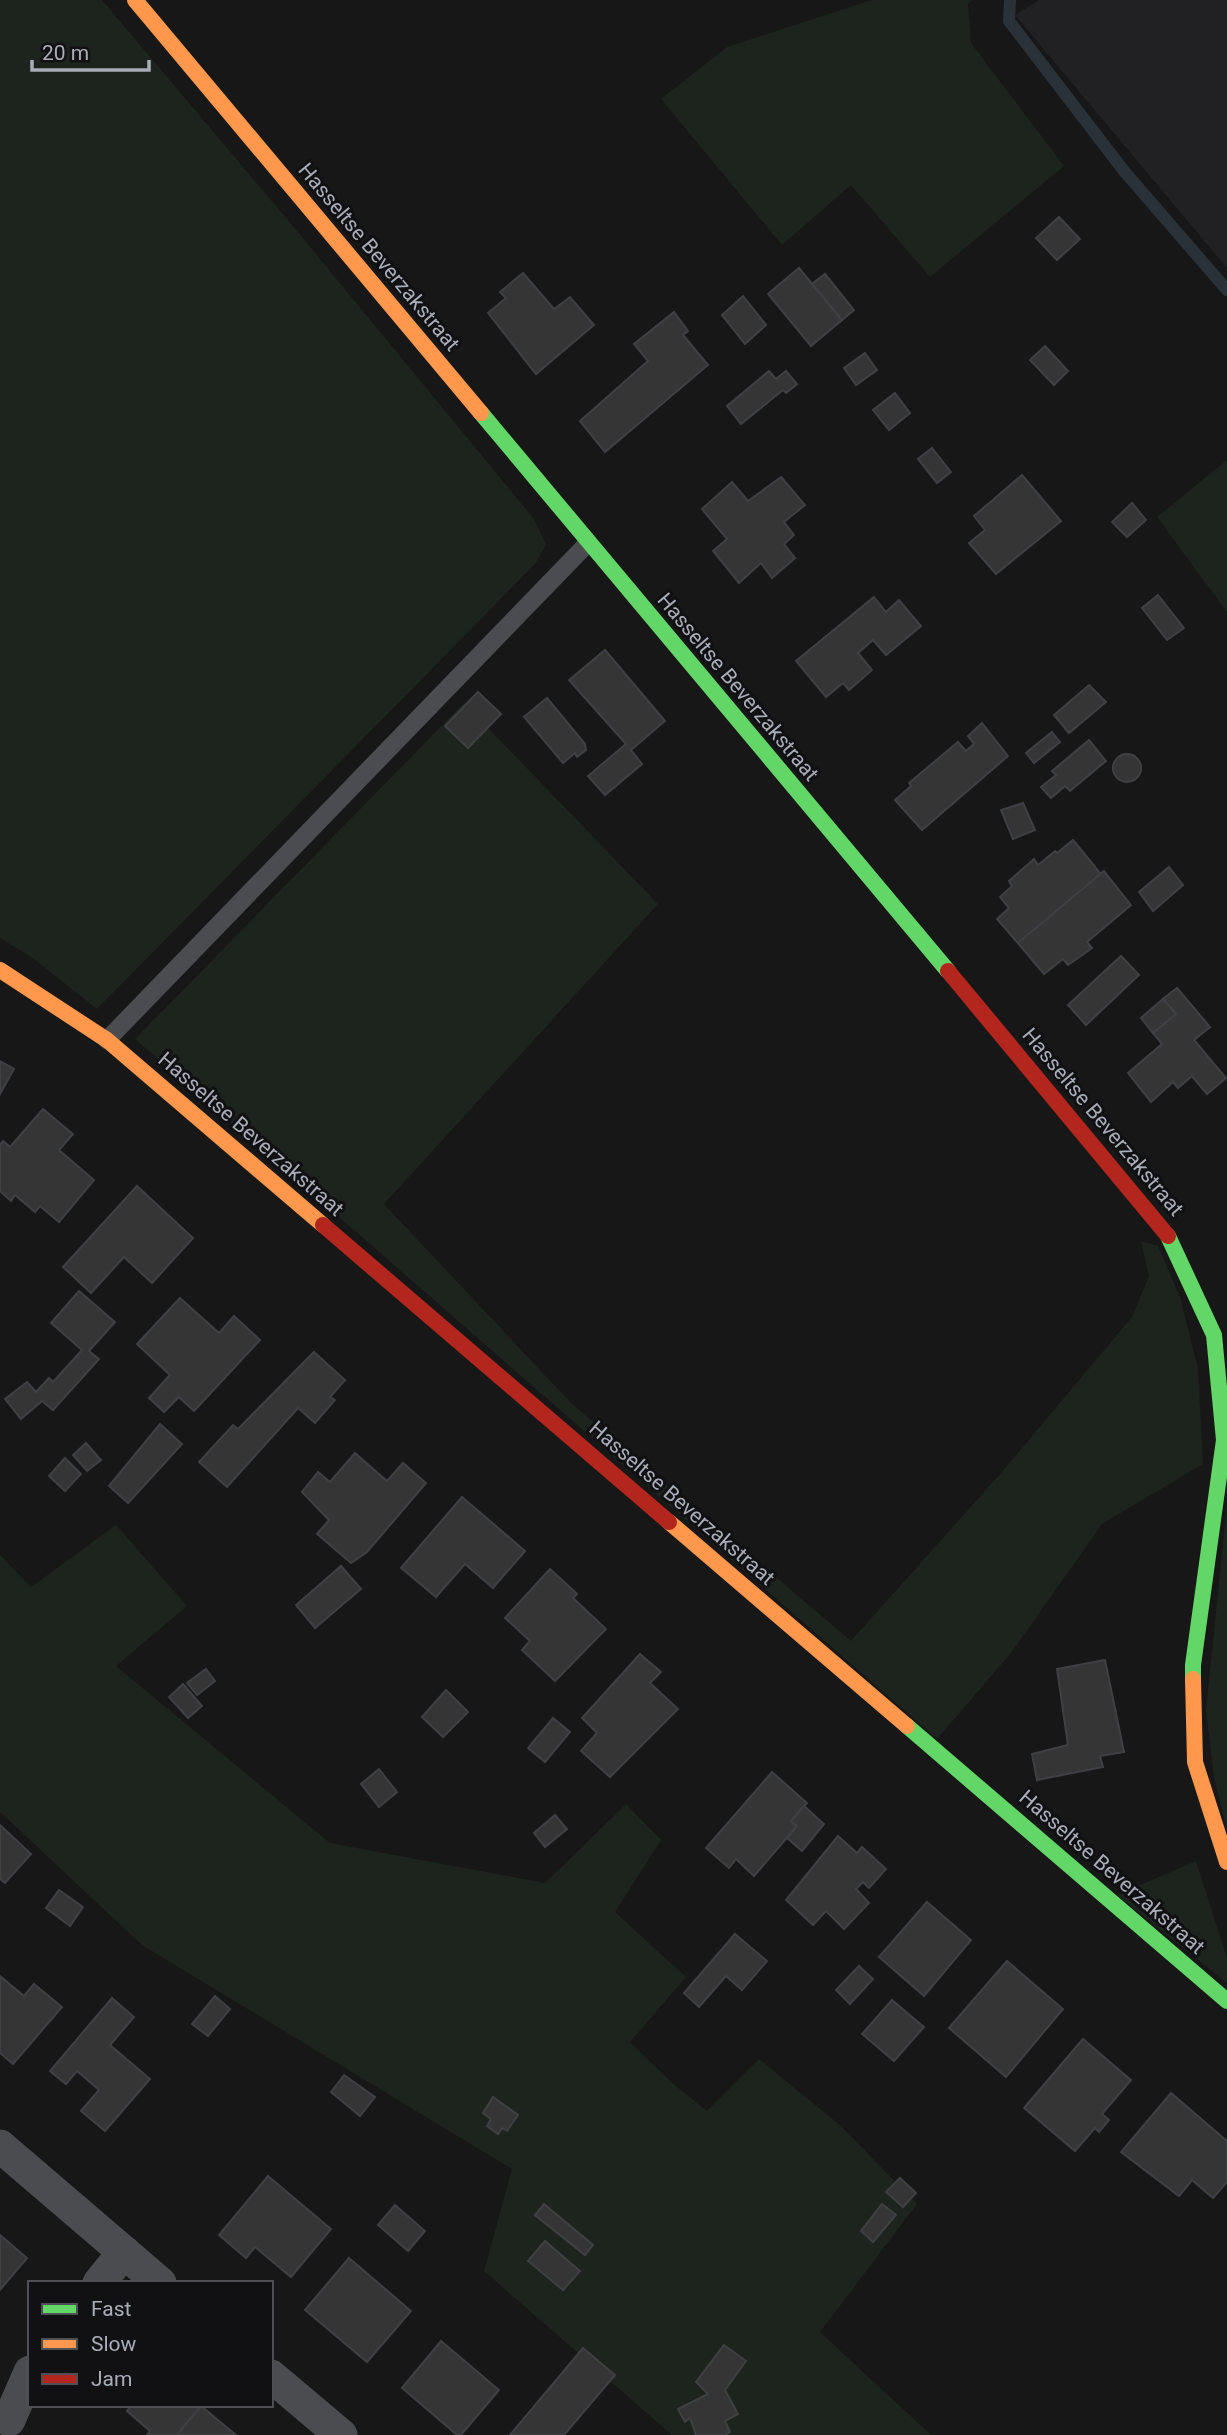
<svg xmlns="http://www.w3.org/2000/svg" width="1227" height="2435" font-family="Roboto,sans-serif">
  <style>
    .built { fill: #212123 }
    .green { fill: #1d241e }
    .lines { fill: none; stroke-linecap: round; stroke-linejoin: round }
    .stream { stroke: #2a3239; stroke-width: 12 }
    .building { fill: #353536; stroke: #3f4043; stroke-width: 2 }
    .lane { stroke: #4b4c50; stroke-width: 18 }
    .street { stroke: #4b4c50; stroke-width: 33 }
    .fast { stroke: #63d668; stroke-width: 16 }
    .slow { stroke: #ff974d; stroke-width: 16 }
    .jam { stroke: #b3261e; stroke-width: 16 }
    .labels { text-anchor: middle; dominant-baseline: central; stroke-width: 6; stroke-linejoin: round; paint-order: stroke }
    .street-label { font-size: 21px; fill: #a8adb8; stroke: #111113 }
  </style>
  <rect width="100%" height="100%" fill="#171717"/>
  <polygon class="built" points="1039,0 1227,0 1227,268 1015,15"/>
  <g class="green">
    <polygon points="0,0 102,0 292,225 534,519 546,545 535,564 97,1009 30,956 0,938"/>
    <polygon points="872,0 973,0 968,4 971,43 1064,166 930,277 851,185 782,245 661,99 727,47"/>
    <polygon points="1227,460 1227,612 1157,517"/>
    <polygon points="464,703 658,904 384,1204 571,1403 851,1641 1001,1473 1132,1317 1149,1276 1141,1241 1158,1246 1180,1297 1198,1369 1203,1464 1102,1524 1011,1653 937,1739 135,1039"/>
    <polygon points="1227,1504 1227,1829 1214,1777 1206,1710"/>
    <polygon points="116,1525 187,1606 116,1666 330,1843 545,1883 626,1804 661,1840 615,1912 686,1977 630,2042 672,2083 707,2111 759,2059 841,2126 917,2204 820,2332 931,2435 672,2435 484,2271 512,2169 142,1945 0,1812 0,1555 31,1587"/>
    <polygon points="1196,1861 1227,1958 1227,1983 1117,1895"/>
  </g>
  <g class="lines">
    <polyline class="stream" points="1010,0 1009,21 1124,171 1227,290"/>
  </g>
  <g class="building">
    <polygon points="1059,217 1080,239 1057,260 1036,238"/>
    <polygon points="799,268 842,320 811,346 768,294"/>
    <polygon points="523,273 554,309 570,297 594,325 536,374 488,313 506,298 500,292"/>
    <polygon points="825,274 854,310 842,320 812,284"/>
    <polygon points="743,296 766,325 745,344 722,315"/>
    <polygon points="674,312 688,331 683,335 708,365 605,452 580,421 648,361 634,344"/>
    <polygon points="1045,346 1068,371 1054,385 1030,360"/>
    <polygon points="865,353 877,370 856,385 844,368"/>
    <polygon points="769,371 776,379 786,371 797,384 786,393 783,390 741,424 727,406"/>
    <polygon points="895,393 910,413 889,430 873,410"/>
    <polygon points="932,448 951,472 937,483 918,459"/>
    <polygon points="1022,475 1061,521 996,574 969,543 985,530 974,516"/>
    <polygon points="781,477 805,505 784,522 794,535 784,544 795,558 772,578 761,563 739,583 713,551 727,539 702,509 732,482 748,501"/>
    <polygon points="1132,503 1146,520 1127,537 1112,522"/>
    <polygon points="1158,595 1184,628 1167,640 1142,608"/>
    <polygon points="874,597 886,612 899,600 921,626 886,655 873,640 858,653 872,670 849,690 843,683 826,697 796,661"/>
    <polygon points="605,650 665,721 631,750 642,764 605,795 588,776 626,744 569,680"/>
    <polygon points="1089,685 1106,702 1069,733 1054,715"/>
    <polygon points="478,692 501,714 468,748 445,726"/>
    <polygon points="547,698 585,744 586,750 577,757 575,753 563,763 524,717"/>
    <polygon points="982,723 1008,756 922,830 895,800 911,786 909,783 958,742 966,751 974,744 968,736"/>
    <polygon points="1052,732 1060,742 1034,763 1026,753"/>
    <polygon points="1089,740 1106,761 1070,791 1065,786 1051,798 1041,787 1056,775 1052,771"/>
    <circle cx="1127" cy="768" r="14"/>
    <polygon points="1023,803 1035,830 1013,839 1001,810"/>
    <polygon points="1073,840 1101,874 1018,943 997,919 1009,908 1000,897 1012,886 1009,881 1034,859 1038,865 1055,851 1057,853"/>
    <polygon points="1169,867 1183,885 1153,911 1139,892"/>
    <polygon points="1104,871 1131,905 1087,942 1092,948 1068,965 1063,959 1044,974 1018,943"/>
    <polygon points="1121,956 1139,975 1086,1025 1068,1005"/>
    <polygon points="1177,988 1210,1027 1194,1040 1226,1078 1207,1094 1192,1076 1178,1088 1173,1082 1151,1102 1128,1073 1162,1044 1153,1033 1176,1014 1163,999"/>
    <polygon points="1163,999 1176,1014 1153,1033 1141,1018"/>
    <polygon points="0,1061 14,1069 0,1094"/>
    <polygon points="43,1109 73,1134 59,1150 94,1180 59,1222 40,1206 35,1212 15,1195 11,1201 0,1191 0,1145 3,1141 10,1147"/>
    <polygon points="137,1186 193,1238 152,1283 124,1257 91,1293 63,1267"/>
    <polygon points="79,1291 115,1322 89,1351 99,1359 53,1410 42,1401 21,1419 5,1399 27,1382 36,1392 49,1378 53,1382 82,1350 51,1323"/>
    <polygon points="180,1298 219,1333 234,1316 260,1340 194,1411 179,1397 164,1412 149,1398 170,1375 137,1344"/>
    <polygon points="314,1352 345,1380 330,1397 335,1400 315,1423 298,1408 227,1487 199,1462 233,1425 238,1429"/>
    <polygon points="160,1424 182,1444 128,1503 109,1486"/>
    <polygon points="86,1443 101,1460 87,1471 73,1455"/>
    <polygon points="355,1453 387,1481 403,1463 426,1483 367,1552 351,1563 317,1534 329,1520 302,1492 318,1472 330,1482"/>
    <polygon points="65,1458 81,1474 65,1491 49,1476"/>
    <polygon points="462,1497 525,1551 493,1588 465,1564 436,1597 401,1568"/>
    <polygon points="341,1566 361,1589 315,1628 296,1605"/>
    <polygon points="550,1569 577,1594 573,1598 606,1629 555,1681 522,1650 530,1641 505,1618"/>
    <polygon points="640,1654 661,1672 650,1683 678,1709 610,1777 581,1751 597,1733 582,1718"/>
    <polygon points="1105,1660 1124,1752 1100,1756 1103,1767 1037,1780 1032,1754 1068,1745 1057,1669"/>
    <polygon points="206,1669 215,1681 197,1695 187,1683"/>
    <polygon points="183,1684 202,1706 188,1718 169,1697"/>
    <polygon points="446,1690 468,1712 443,1737 422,1717"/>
    <polygon points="553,1718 570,1732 545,1762 528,1748"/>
    <polygon points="379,1769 397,1792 379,1807 361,1784"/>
    <polygon points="772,1772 807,1803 791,1821 797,1826 754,1876 736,1859 729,1868 706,1848"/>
    <polygon points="804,1806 824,1824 802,1851 787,1838 797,1826 791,1821"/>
    <polygon points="555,1815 567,1829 545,1847 534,1833"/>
    <polygon points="0,1825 31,1854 5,1883 0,1879"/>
    <polygon points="838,1836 857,1853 862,1847 886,1869 869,1888 863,1882 856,1889 869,1903 844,1929 826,1911 813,1925 786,1900"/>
    <polygon points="59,1890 83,1907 70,1926 46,1908"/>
    <polygon points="927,1902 971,1940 924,1996 879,1957"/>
    <polygon points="735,1934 767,1961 742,1990 726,1976 699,2007 684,1993"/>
    <polygon points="1007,1961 1063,2009 1006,2077 949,2028"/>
    <polygon points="859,1966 873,1979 850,2004 836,1990"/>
    <polygon points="0,1976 24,1996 34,1984 62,2007 13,2064 0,2053"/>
    <polygon points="215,1996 230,2009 208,2036 192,2024"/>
    <polygon points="112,1998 134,2017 110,2045 150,2079 105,2131 81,2111 99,2090 77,2071 66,2084 50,2071"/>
    <polygon points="892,2000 924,2027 894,2061 862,2034"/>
    <polygon points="1083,2039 1131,2080 1102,2114 1109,2120 1099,2132 1095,2128 1075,2151 1024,2108"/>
    <polygon points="344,2075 375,2097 360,2116 331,2092"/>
    <polygon points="1171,2093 1227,2141 1227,2182 1213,2198 1192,2180 1179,2196 1121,2152"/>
    <polygon points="493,2097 518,2115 507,2131 502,2128 498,2134 487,2126 491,2119 483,2113"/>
    <polygon points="268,2176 331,2229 291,2277 255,2247 246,2258 219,2235"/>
    <polygon points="900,2178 916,2193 903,2207 886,2192"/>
    <polygon points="544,2204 593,2245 585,2255 535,2215"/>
    <polygon points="882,2204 896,2215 873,2242 861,2231"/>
    <polygon points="395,2205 425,2231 408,2251 378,2225"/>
    <polygon points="0,2235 27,2258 0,2290"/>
    <polygon points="545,2241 580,2271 563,2290 528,2261"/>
    <polygon points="349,2258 411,2311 367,2362 305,2310"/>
    <polygon points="441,2341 499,2390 461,2435 457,2435 402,2388"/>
    <polygon points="724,2345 746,2361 725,2390 738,2414 725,2421 730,2432 725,2435 696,2435 690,2418 685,2422 678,2409 708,2394 696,2382"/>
    <polygon points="583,2348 615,2375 564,2435 510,2435"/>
    <polygon points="128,2405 200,2405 201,2406 177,2435 147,2435 150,2431 127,2411 130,2407"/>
    <polygon points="201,2406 236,2435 177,2435"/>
  </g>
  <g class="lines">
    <polyline class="lane" points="107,1040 588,543"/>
    <g class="street">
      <polyline points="0,2146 160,2283"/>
      <polyline points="99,2283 124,2252"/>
      <polyline points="271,2376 341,2435"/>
      <polyline points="9,2420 30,2372"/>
    </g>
    <g class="fast">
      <polyline points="481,413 948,971"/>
      <polyline points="1168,1236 1214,1335 1224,1440 1193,1665 1193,1679"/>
      <polyline points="907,1726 1227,2001"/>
    </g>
    <g class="slow">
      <polyline points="135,0 481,413"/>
      <polyline points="0,970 107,1040 323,1225"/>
      <polyline points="669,1522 907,1726"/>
      <polyline points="1193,1679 1195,1762 1227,1862"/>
    </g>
    <g class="jam">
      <polyline points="948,971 1168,1236"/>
      <polyline points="323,1225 669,1522"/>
    </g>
  </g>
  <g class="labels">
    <g class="street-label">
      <text transform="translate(379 257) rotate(50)">Hasseltse Beverzakstraat</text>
      <text transform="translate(738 687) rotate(50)">Hasseltse Beverzakstraat</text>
      <text transform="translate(1103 1122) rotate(50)">Hasseltse Beverzakstraat</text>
      <text transform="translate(251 1134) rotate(41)">Hasseltse Beverzakstraat</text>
      <text transform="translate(682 1503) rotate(41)">Hasseltse Beverzakstraat</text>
      <text transform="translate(1112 1872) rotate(41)">Hasseltse Beverzakstraat</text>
    </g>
  </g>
  <rect x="28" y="2281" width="245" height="126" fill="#111113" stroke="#4d4f55" stroke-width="2"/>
  <rect x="42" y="2304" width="35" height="10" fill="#63d668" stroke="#4d4f55" stroke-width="2"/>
  <text x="91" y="2316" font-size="21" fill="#a8adb8">Fast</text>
  <rect x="42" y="2339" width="35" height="10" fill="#ff974d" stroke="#4d4f55" stroke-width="2"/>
  <text x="91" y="2351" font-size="21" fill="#a8adb8">Slow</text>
  <rect x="42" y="2374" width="35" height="10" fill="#b3261e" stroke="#4d4f55" stroke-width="2"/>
  <text x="91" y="2386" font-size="21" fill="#a8adb8">Jam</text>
  <path d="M32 60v10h117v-10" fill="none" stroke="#a8adb8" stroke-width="3.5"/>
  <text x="42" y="60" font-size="21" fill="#a8adb8" stroke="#111113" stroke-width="5" paint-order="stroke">20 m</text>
</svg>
